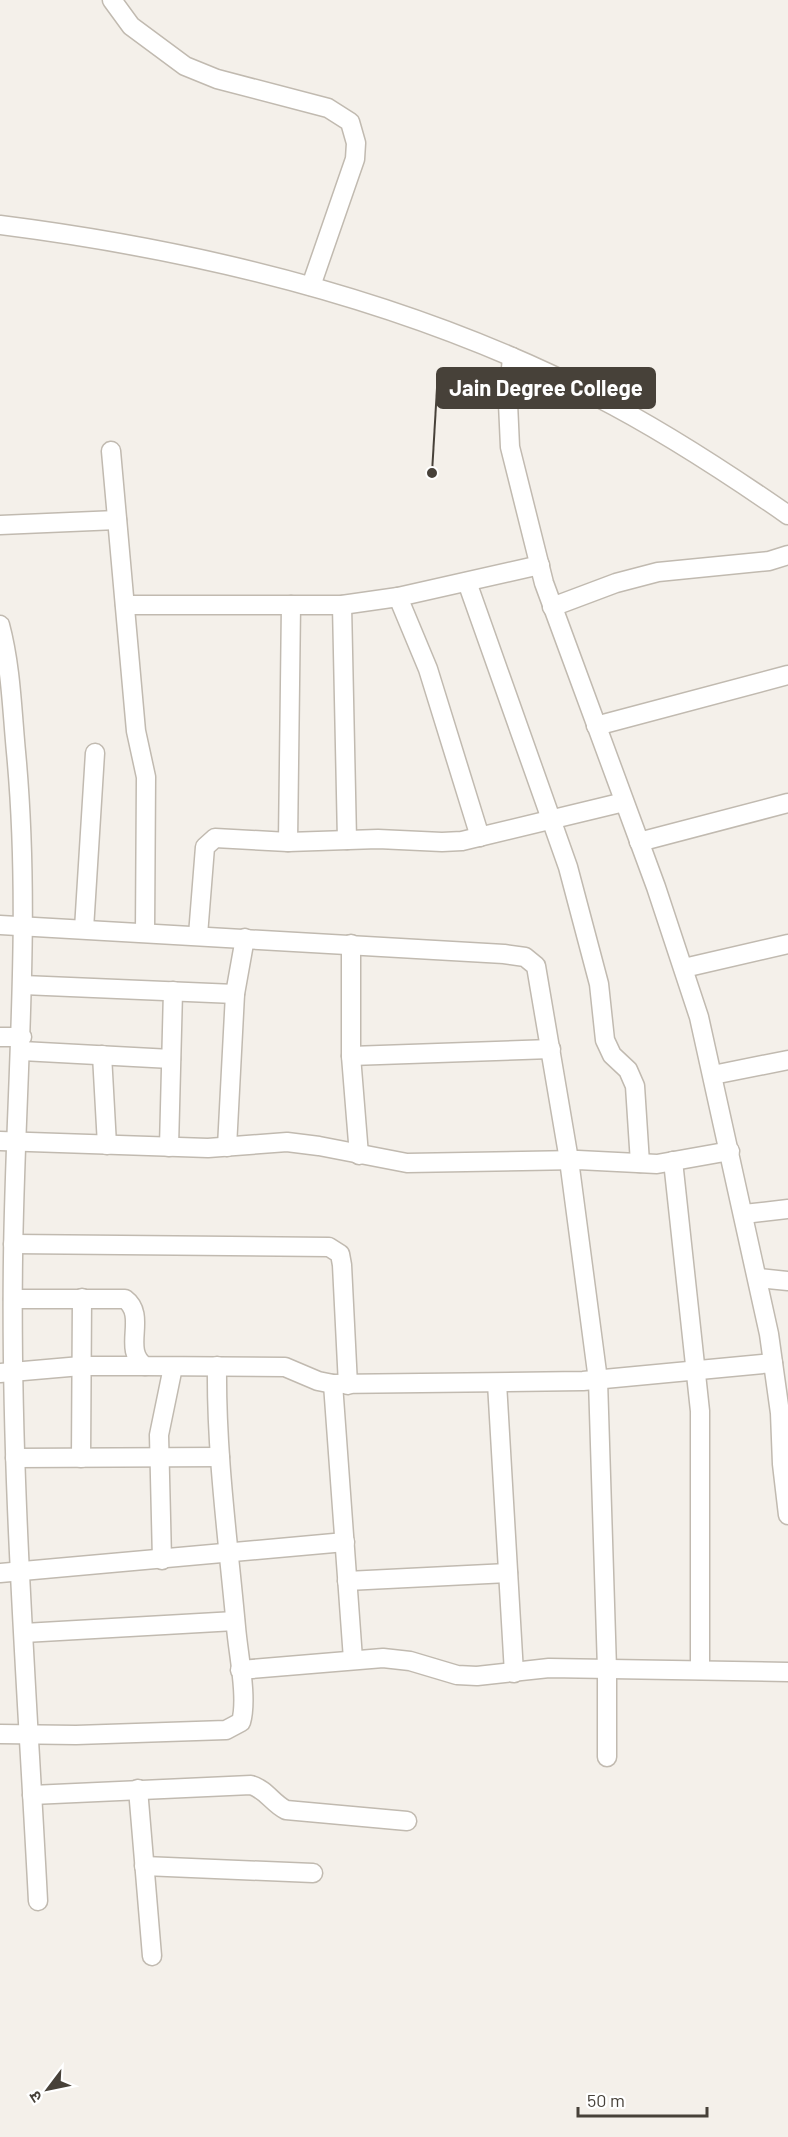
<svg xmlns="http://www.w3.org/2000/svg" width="788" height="2137" font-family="Barlow,'Noto Sans Devanagari',sans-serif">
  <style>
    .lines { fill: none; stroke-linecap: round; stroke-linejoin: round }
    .street-casing { stroke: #c1bab0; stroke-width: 21 }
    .street { stroke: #fff; stroke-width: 18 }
    .leader { fill: none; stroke: #474139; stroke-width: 2 }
    .callout-dot { fill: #474139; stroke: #fff; stroke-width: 2 }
    .callout { fill: #474139; stroke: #474139; stroke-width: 2 }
    .callout-label { font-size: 22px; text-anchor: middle; font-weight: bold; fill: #fff }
  </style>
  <rect width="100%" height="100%" fill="#f4f0ea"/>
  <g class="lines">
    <g class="street-casing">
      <g id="street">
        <polyline points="112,0 131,26 185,66 217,79 328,108 350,122 356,143 355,159 311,286"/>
        <path d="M 0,225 C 205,251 410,301 595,396 C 662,430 726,472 788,515"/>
        <polyline points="512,357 508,403 510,447 544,583 656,887 699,1017 769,1334 780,1413 782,1464 788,1515"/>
        <polyline points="111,451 136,731 146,777 145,932"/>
        <polyline points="0,525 117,520"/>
        <polyline points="467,582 568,867 599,984 605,1040 612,1055 628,1070 635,1086 640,1163"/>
        <polyline points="398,597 428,669 480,837"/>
        <polyline points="125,605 342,605 398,597 540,565"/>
        <polyline points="342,605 347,840"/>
        <polyline points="552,607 616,583 658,572 769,561 788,555"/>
        <path d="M 0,625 C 11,666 12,710 16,752 C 32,922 15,1090 13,1259 C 10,1473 27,1687 38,1901"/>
        <polyline points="596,726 788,675"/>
        <polyline points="288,842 291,605"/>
        <polyline points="639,842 788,803"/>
        <polyline points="0,925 504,954 525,957 536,966 569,1160 598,1380 607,1669 607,1757"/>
        <polyline points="84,929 95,753"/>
        <polyline points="198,935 205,847 215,838 288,842 378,839 442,842 462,841 624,802"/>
        <polyline points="351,944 351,1056 359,1155"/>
        <polyline points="684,968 788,944"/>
        <polyline points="23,985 235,994"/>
        <polyline points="0,1037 22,1037"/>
        <polyline points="22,1051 171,1059"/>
        <polyline points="102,1055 107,1145"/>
        <polyline points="351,1056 551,1049"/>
        <polyline points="713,1075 788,1060"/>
        <polyline points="0,1141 208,1148 287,1142 319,1146 407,1163 578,1160 657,1164 730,1151"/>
        <polyline points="169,1147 173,991"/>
        <polyline points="227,1147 235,994 245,938"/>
        <polyline points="673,1161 700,1411 700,1670"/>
        <polyline points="744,1214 788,1209"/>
        <polyline points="13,1244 329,1247 340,1254 342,1265 348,1385"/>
        <polyline points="758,1278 788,1281"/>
        <path d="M 13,1299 L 125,1299 C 148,1316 121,1350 145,1366 L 285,1367 L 318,1381 L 333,1384 L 583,1381 L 773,1363"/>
        <polyline points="0,1373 81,1366 145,1366"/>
        <polyline points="497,1383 514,1673"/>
        <polyline points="333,1384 353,1659"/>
        <polyline points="15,1458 220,1457"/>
        <polyline points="81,1458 82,1298"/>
        <polyline points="162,1560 159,1435 173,1367"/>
        <polyline points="0,1573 345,1542"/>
        <polyline points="347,1581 508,1573"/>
        <polyline points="24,1633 235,1621"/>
        <polyline points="240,1670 383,1658 410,1661 457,1675 477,1676 549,1668 788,1672"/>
        <path d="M 0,1734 L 76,1735 L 226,1730 L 241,1722 C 248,1698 238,1653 236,1627 C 228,1540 216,1453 217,1366"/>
        <polyline points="138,1789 152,1956"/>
        <path d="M 32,1795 L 251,1785 C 267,1790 272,1803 286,1810 L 407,1821"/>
        <polyline points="144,1866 313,1873"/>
      </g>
    </g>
    <use href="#street" class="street"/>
  </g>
  <path class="leader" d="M432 473L437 388"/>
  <circle class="callout-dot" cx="432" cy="473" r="6"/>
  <rect class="callout" x="437" y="368" width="218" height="40" rx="6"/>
  <g class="callout-label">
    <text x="546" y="396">Jain Degree College</text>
  </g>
  <g transform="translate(48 2089) rotate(238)" stroke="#ffffff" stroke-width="4.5" paint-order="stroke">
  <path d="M0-4.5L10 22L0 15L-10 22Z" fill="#474139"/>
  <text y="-9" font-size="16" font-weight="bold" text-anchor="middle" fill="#474139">उ</text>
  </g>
  <path d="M578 2107v9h129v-9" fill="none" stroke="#474139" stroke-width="3"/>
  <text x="587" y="2107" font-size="18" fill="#474139" stroke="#ffffff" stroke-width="4.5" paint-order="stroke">50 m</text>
</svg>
